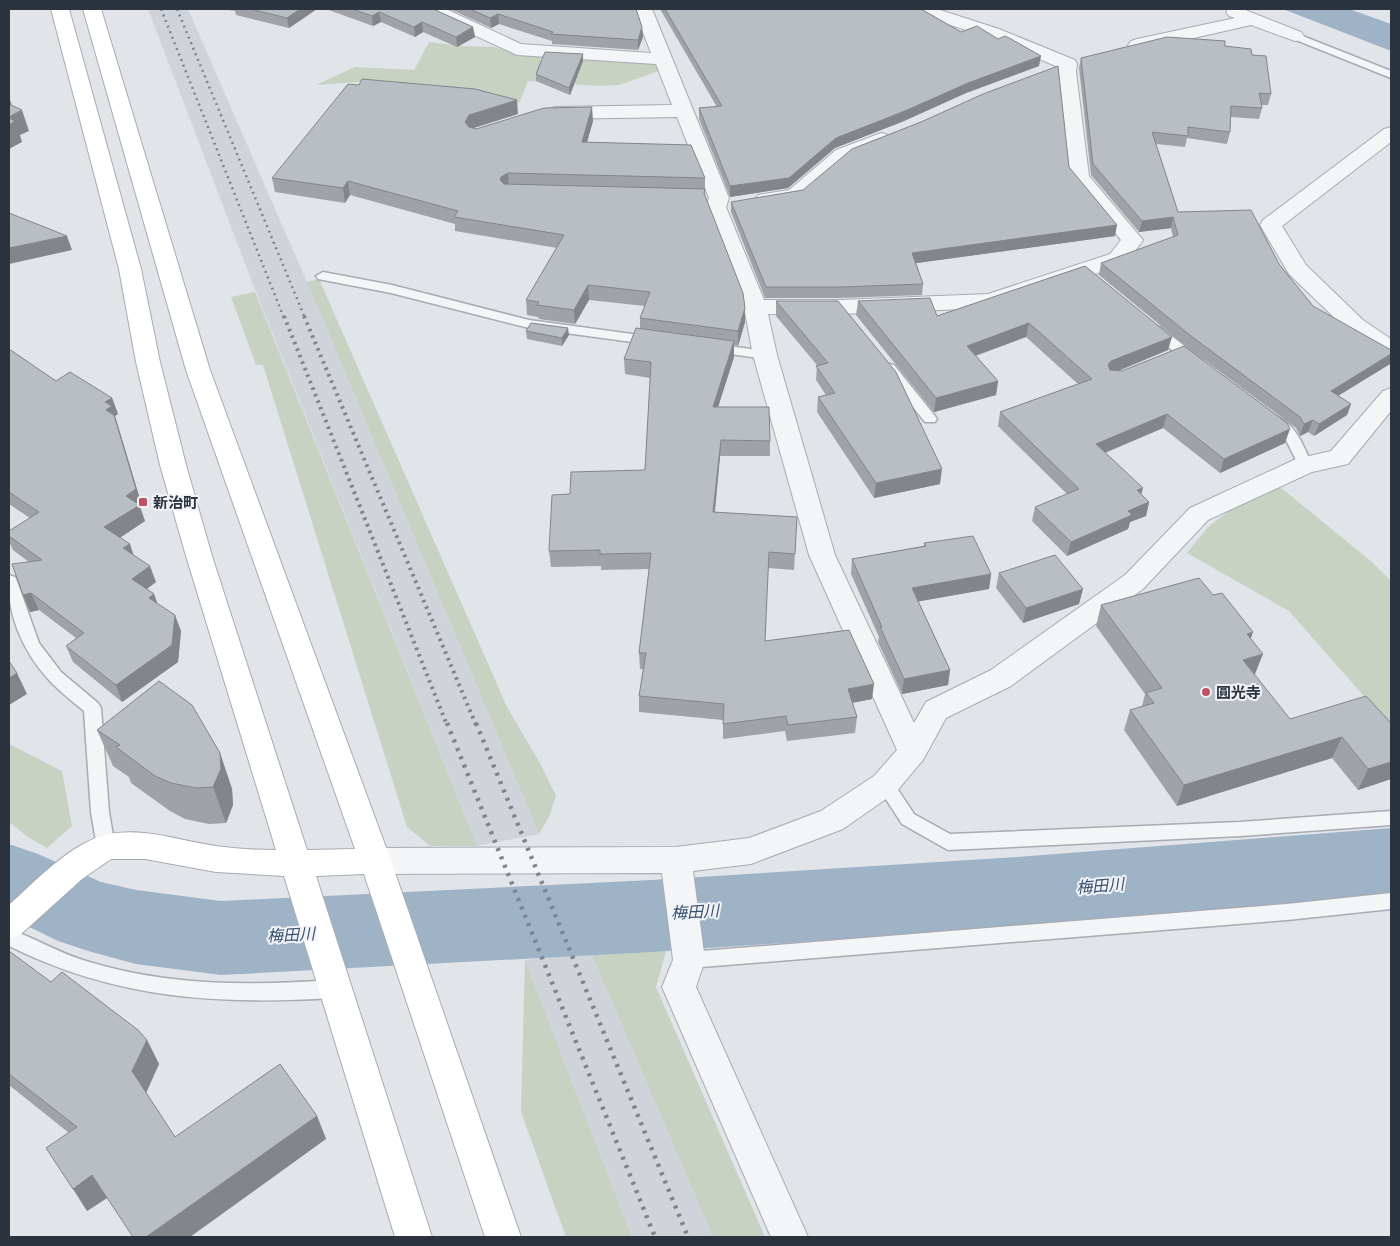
<svg xmlns="http://www.w3.org/2000/svg" width="1400" height="1246" font-family="Lato,'Noto Sans JP',sans-serif">
  <style>
    .built { fill: #d0d4da }
    .green { fill: #c7d2c3 }
    .water { fill: #9fb3c6 }
    .lines { fill: none; stroke-linecap: round; stroke-linejoin: round }
    .river { fill: #9fb3c6; fill-rule: evenodd }
    .lane-casing { stroke: #a7abb3; stroke-width: 3 }
    .street-casing { stroke: #a7abb3; stroke-width: 2 }
    .secondary-casing { stroke: #a7abb3; stroke-width: 2 }
    .lane { fill: #f4f5f7; fill-rule: evenodd }
    .street { fill: #f4f5f7; fill-rule: evenodd }
    .secondary { fill: #fff; fill-rule: evenodd }
    .rail-far2 { stroke: #7c8491; stroke-width: 2.5; stroke-dasharray: 2 4; stroke-linecap: butt }
    .rail-far1 { stroke: #7c8491; stroke-width: 4; stroke-dasharray: 2.5 4.5; stroke-linecap: butt }
    .rail { stroke: #7c8491; stroke-width: 4.5; stroke-dasharray: 3 6; stroke-linecap: butt }
    .wall { fill: #9fa3a9 }
    .shaded-wall { fill: #82858a }
    .building { fill: #b9bec5; stroke: #82858a }
    .poi-dot { fill: #c35164; stroke: #f1f3f6; stroke-width: 2 }
    .labels { text-anchor: middle; dominant-baseline: central; stroke-width: 4; stroke-linejoin: round; paint-order: stroke }
    .poi-label { font-size: 15px; font-weight: bold; fill: #2b333f; stroke: #f1f3f6; text-anchor: start }
    .water-label { font-size: 16px; font-style: italic; fill: #385270; stroke: #f1f3f6 }
  </style>
  <rect width="100%" height="100%" fill="#e1e4e9"/>
  <g class="built">
    <polygon points="148,9 188,9 307,282 539,834 477,846 252,282"/>
    <polygon points="591,953 713,1237 632,1237 525,960"/>
  </g>
  <g class="green">
    <polygon points="429,42 460,46 494,47 513,52 655,62 659,71 619,85 597,86 528,81 519,103 444,87 372,81 316,85 355,67 414,70"/>
    <polygon points="319,279 507,707 541,765 556,796 549,817 539,834 307,282"/>
    <polygon points="255,292 477,846 430,846 407,827 263,365 256,365 231,297"/>
    <polygon points="1280,487 1372,562 1391,581 1391,727 1289,611 1187,553 1208,527 1234,507"/>
    <polygon points="9,744 62,771 72,826 47,848 28,837 9,822"/>
    <polygon points="667,948 656,987 765,1237 713,1237 591,953"/>
    <polygon points="525,960 632,1237 566,1237 521,1112"/>
  </g>
  <polygon class="water" points="1283,9 1349,9 1391,24 1391,51"/>
  <g class="lines">
    <polygon class="river" points="1391,828 1391,896 1017,927 652,952 221,975 136,964 88,951 58,941 9,917 9,844 38,854 101,882 136,890 221,901 652,880 1017,857"/>
    <g class="lane-casing">
      <g id="lane">
        <polygon points="1295,33 1391,71 1391,78 1291,38 1290,36 1291,34"/>
        <polygon points="323,272 392,285 529,320 654,337 661,341 654,345 529,328 391,293 318,279 316,276"/>
        <polygon points="1155,326 1160,327 1201,359 1203,362 1201,365 1191,365 1150,333 1148,330"/>
        <polygon points="713,344 765,351 772,355 765,359 708,351 706,348 708,345"/>
        <polygon points="889,364 894,365 935,416 937,419 935,422 925,422 884,371 882,368 884,365"/>
        <path d="M 1272,415 C 1296,422 1303,445 1312,465 L 1310,468 L 1300,468 L 1284,436 L 1265,420 L 1267,417 Z"/>
        <path d="M 9,575 L 15,577 L 17,581 L 39,643 L 61,672 L 98,703 L 101,708 L 109,812 L 115,847 L 112,852 L 106,855 L 100,852 L 97,847 L 91,812 L 84,711 C 72,701 59,691 49,680 C 23,652 6,613 9,575 Z"/>
        <polygon points="885,777 891,779 914,814 950,834 1240,822 1391,811 1391,825 1240,836 948,850 902,824 876,784 879,779"/>
        <polygon points="1391,893 1391,909 1287,920 689,968 682,966 679,960 682,954 689,952 1287,904"/>
        <path d="M 9,929 C 35,938 59,953 86,961 C 166,986 251,986 334,980 L 341,983 L 344,989 L 341,995 L 334,998 C 216,1005 116,999 9,946 Z"/>
      </g>
    </g>
    <g class="street-casing">
      <g id="street">
        <polygon points="423,9 446,9 521,44 651,53 634,9 652,9 729,198 726,207 764,300 840,300 988,294 1110,254 1121,240 1069,177 1058,67 987,37 914,13 911,9 937,9 999,29 1075,60 1077,64 1076,72 1089,176 1143,240 1126,264 990,308 840,314 768,314 777,355 835,555 914,723 926,702 991,670 1125,575 1190,508 1296,459 1331,451 1383,391 1391,388 1391,411 1348,464 1312,472 1208,520 1143,589 1011,686 946,718 923,760 896,792 843,829 751,864 693,871 705,960 696,987 808,1237 771,1237 662,987 673,960 662,873 375,874 364,870 359,861 364,852 375,848 676,847 749,838 821,811 874,776 897,750 809,555 753,355 744,307 706,207 709,198 677,117 555,119 548,117 545,113 548,109 555,107 672,105 656,64 517,55 426,13"/>
        <polygon points="1228,9 1243,9 1301,32 1304,36 1301,40 1295,41 1251,25 1137,51 1131,49 1128,45 1131,41 1137,39 1235,18 1229,16 1226,12"/>
        <polygon points="1391,127 1391,142 1282,226 1306,265 1363,320 1391,339 1391,357 1383,355 1347,330 1289,274 1260,225 1263,220 1384,129"/>
        <polygon points="881,133 888,135 891,139 888,143 850,158 802,199 765,205 758,203 755,199 758,195 789,190 836,150"/>
      </g>
    </g>
    <g class="secondary-casing">
      <path id="secondary" d="M 51,9 L 69,9 L 141,269 L 160,362 L 186,465 L 212,556 L 307,850 L 355,849 L 186,370 L 83,9 L 101,9 L 210,370 L 391,861 L 521,1237 L 485,1237 L 364,874 L 316,876 L 432,1237 L 395,1237 L 284,876 L 216,872 L 145,859 L 111,859 L 82,879 L 20,935 L 9,939 L 9,905 C 33,883 57,858 85,843 C 126,820 173,840 216,846 C 236,849 256,850 276,850 L 186,556 L 160,465 L 136,362 L 119,269 Z"/>
    </g>
    <use href="#lane" class="lane"/>
    <use href="#street" class="street"/>
    <use href="#secondary" class="secondary"/>
    <g class="rail-far2">
      <polyline points="161,9 284,318"/>
      <polyline points="177,9 305,318"/>
    </g>
    <g class="rail-far1">
      <polyline points="284,316 447,725"/>
      <polyline points="304,316 476,725"/>
    </g>
    <g class="rail">
      <polyline points="447,723 655,1237"/>
      <polyline points="476,723 688,1237"/>
    </g>
  </g>
  <g class="wall">
    <polygon points="222,9 317,9 289,28 236,15 235,11"/>
    <polygon points="326,9 433,9 473,27 475,37 457,47 423,32 415,37 381,22 373,26"/>
    <polygon points="450,9 636,9 642,27 643,37 638,50 552,44 552,41 499,24 491,28"/>
    <polygon points="660,9 921,9 961,32 1039,66 966,93 904,121 835,148 788,188 730,197 699,119 699,108 717,107"/>
    <polygon points="1225,46 1252,55 1271,94 1268,105 1261,105 1262,108 1259,119 1231,117 1230,132 1227,144 1187,138 1185,147 1156,144 1178,212 1279,264 1313,306 1390,364 1338,396 1351,404 1347,415 1314,436 1308,432 1300,436 1296,428 1188,348 1099,275 1101,263 1173,237 1171,228 1139,232 1091,175 1079,68 1081,58"/>
    <polygon points="583,54 583,61 570,95 536,81 536,74"/>
    <polygon points="518,114 474,128 476,129 593,121 587,142 705,178 705,196 745,322 738,346 734,345 734,357 718,407 770,441 770,456 720,456 715,512 797,517 794,570 768,568 765,641 872,699 852,703 857,717 855,733 787,741 785,731 723,739 723,720 639,712 639,696 643,669 640,669 639,653 649,569 601,570 601,566 551,567 549,551 570,494 645,470 650,378 625,374 624,359 640,329 640,318 645,306 589,300 575,324 539,319 538,317 527,315 526,300 557,248 455,231 455,224 350,195 345,203 275,192 272,178"/>
    <polygon points="1069,167 1115,236 916,263 923,284 922,295 840,298 765,298 731,212 731,202"/>
    <polygon points="1085,266 1168,350 1119,371 1285,443 1220,473 1163,428 1105,453 1141,495 1149,502 1146,516 1130,522 1128,529 1067,556 1032,521 1035,507 1067,494 998,426 1000,412 1078,384 1026,337 976,356 998,381 996,395 934,412 856,315 858,301 937,316"/>
    <polygon points="776,301 940,484 874,498 817,412 818,397 826,395 816,380 817,365 776,316"/>
    <polygon points="526,331 569,335 562,346 527,339"/>
    <polygon points="9,349 56,381 112,398 118,414 115,416 142,506 140,507 145,521 120,538 130,544 133,555 156,582 147,589 157,604 181,631 178,662 122,702 73,662 66,646 76,638 39,610 30,612 23,595 29,562 13,550 9,541 9,531 30,518 9,504"/>
    <polygon points="924,543 991,574 989,589 918,601 950,670 948,685 902,694 878,642 879,637 851,574 852,559 924,546"/>
    <polygon points="999,573 1079,604 1023,623 996,588"/>
    <polygon points="1213,595 1251,639 1254,675 1290,719 1391,723 1391,779 1358,790 1332,758 1177,806 1124,730 1130,710 1142,706 1145,694 1096,626 1101,605"/>
    <polygon points="97,730 220,753 232,789 233,805 226,823 209,824 185,819 170,811 131,783 129,777 113,766"/>
    <polygon points="9,951 51,982 147,1040 159,1064 146,1093 175,1137 317,1116 326,1139 107,1198 87,1211 69,1133 9,1085"/>
  </g>
  <g class="shaded-wall">
    <polygon points="300,9 317,9 289,28 287,18"/>
    <polygon points="379,12 381,22 373,26 372,16"/>
    <polygon points="498,14 499,24 491,28 490,18"/>
    <polygon points="422,22 423,32 415,37 414,27"/>
    <polygon points="473,27 475,37 457,47 456,37"/>
    <polygon points="642,27 643,37 638,50 638,40"/>
    <polygon points="583,54 583,61 570,95 569,88"/>
    <polygon points="1041,56 1039,66 966,93 904,121 835,148 788,188 730,197 730,186 836,138 968,83"/>
    <polygon points="10,100 15,114 22,110 29,131 20,135 22,142 9,149 9,101"/>
    <polygon points="517,100 518,114 470,129 465,122 469,115"/>
    <polygon points="592,107 593,121 583,156 582,142"/>
    <polygon points="508,173 509,187 502,191 500,180 501,177"/>
    <polygon points="348,181 350,195 345,203 343,188"/>
    <polygon points="1173,217 1171,228 1139,232 1142,221"/>
    <polygon points="1117,225 1115,236 910,264 912,253"/>
    <polygon points="67,236 72,250 9,264 9,248"/>
    <polygon points="588,285 589,300 575,324 574,310"/>
    <polygon points="745,308 745,322 738,346 738,331"/>
    <polygon points="1029,323 1026,337 965,359 967,346"/>
    <polygon points="568,328 569,335 562,346 562,338"/>
    <polygon points="1172,337 1168,350 1107,375 1108,365 1111,361"/>
    <polygon points="734,341 734,357 713,423 713,407"/>
    <polygon points="1391,354 1391,361 1390,364 1326,403 1331,391"/>
    <polygon points="998,381 996,395 934,412 936,398"/>
    <polygon points="112,398 118,414 115,416 142,506 140,507 145,521 110,544 104,527 126,496 106,410 105,402"/>
    <polygon points="1351,404 1347,415 1314,436 1319,424"/>
    <polygon points="1167,414 1163,428 1092,458 1096,444"/>
    <polygon points="1313,420 1308,432 1300,436 1304,424"/>
    <polygon points="1290,429 1285,443 1220,473 1224,459"/>
    <polygon points="721,440 720,456 713,528 713,512"/>
    <polygon points="942,469 940,484 874,498 876,483"/>
    <polygon points="1143,488 1139,502 1137,490"/>
    <polygon points="1149,502 1146,516 1130,522 1128,529 1067,556 1071,542 1128,511"/>
    <polygon points="130,544 135,560 123,548"/>
    <polygon points="150,566 156,582 138,595 132,579"/>
    <polygon points="991,574 989,589 910,603 912,588"/>
    <polygon points="1083,589 1079,604 1023,623 1026,608"/>
    <polygon points="31,593 39,610 30,612 23,595"/>
    <polygon points="154,594 160,610 149,598"/>
    <polygon points="9,598 10,612 9,608"/>
    <polygon points="175,615 181,631 178,662 122,702 116,685"/>
    <polygon points="1253,632 1246,653 1247,634"/>
    <polygon points="1263,654 1255,674 1235,680 1243,660"/>
    <polygon points="950,670 948,685 902,694 904,679"/>
    <polygon points="17,673 27,694 9,705 9,678"/>
    <polygon points="874,684 872,699 846,704 848,689"/>
    <polygon points="1342,737 1332,758 1177,806 1184,785"/>
    <polygon points="220,753 232,789 233,805 226,823 213,787"/>
    <polygon points="1391,762 1391,779 1358,790 1368,769"/>
    <polygon points="147,1040 159,1064 145,1095 132,1071"/>
    <polygon points="317,1116 326,1139 190,1237 146,1237"/>
    <polygon points="92,1175 107,1198 87,1211 73,1189"/>
  </g>
  <g class="building">
    <polygon points="250,9 300,9 287,18"/>
    <polygon points="352,9 433,9 473,27 456,37 422,22 414,27 379,12 372,16"/>
    <polygon points="470,9 636,9 642,27 638,40 551,34 553,32 498,14 490,18"/>
    <polygon points="665,9 921,9 961,32 977,26 998,39 1005,36 1011,39 1041,56 968,83 905,111 836,138 789,178 730,186 699,108 722,106"/>
    <polygon points="1167,37 1225,41 1225,46 1251,49 1252,55 1266,56 1271,94 1259,93 1262,108 1231,106 1230,132 1188,127 1188,136 1152,132 1178,212 1251,210 1279,264 1313,306 1391,350 1391,354 1331,391 1351,404 1319,424 1313,420 1304,424 1300,417 1191,336 1101,263 1178,235 1173,217 1142,221 1093,164 1081,58"/>
    <polygon points="545,52 583,54 569,88 536,74"/>
    <polygon points="1058,66 1069,167 1117,225 912,253 923,284 841,287 766,287 731,202 803,190 852,149 921,122 983,94"/>
    <polygon points="362,79 475,89 517,100 469,115 465,122 469,127 476,129 544,108 592,107 582,142 691,145 705,178 508,173 501,177 500,180 504,184 705,189 704,193 743,293 745,308 738,331 640,318 650,292 588,285 574,310 537,305 539,302 526,300 564,235 454,217 458,211 348,181 343,188 272,178 348,84 359,85"/>
    <polygon points="9,104 22,110 9,117"/>
    <polygon points="9,118 15,121 9,125"/>
    <polygon points="9,213 67,236 9,248"/>
    <polygon points="1085,266 1172,337 1111,361 1108,365 1110,370 1122,371 1184,346 1287,423 1290,429 1224,459 1167,414 1096,444 1143,488 1137,490 1149,502 1128,511 1132,515 1071,542 1035,507 1079,489 1000,412 1092,379 1029,323 967,346 998,381 936,398 858,301 930,298 937,316"/>
    <polygon points="776,301 838,301 896,372 942,469 876,483 818,397 835,393 816,366 828,363"/>
    <polygon points="531,323 568,328 562,338 526,331"/>
    <polygon points="636,328 734,341 713,407 769,407 770,441 721,440 713,512 797,517 795,554 769,552 765,641 849,630 874,684 848,689 857,717 788,725 786,716 723,724 724,704 639,696 646,653 639,653 651,553 600,554 600,550 549,551 552,495 570,494 571,472 645,470 651,362 624,359"/>
    <polygon points="9,349 56,381 70,372 112,398 105,402 112,406 106,410 114,415 136,489 126,496 140,505 104,527 130,544 123,548 150,566 132,579 154,594 149,598 175,615 172,645 116,685 66,646 84,633 31,593 23,595 12,564 42,560 9,536 9,531 39,512 9,492"/>
    <polygon points="973,536 991,574 912,588 950,670 904,679 880,627 882,627 852,559 926,546 924,543"/>
    <polygon points="1055,555 1083,589 1026,608 999,573"/>
    <polygon points="1199,578 1213,595 1222,593 1253,632 1247,634 1263,654 1243,660 1290,719 1366,696 1391,723 1391,762 1368,769 1342,737 1184,785 1130,710 1154,703 1146,693 1162,688 1101,605"/>
    <polygon points="9,661 17,673 9,678"/>
    <polygon points="159,681 192,705 220,753 221,769 213,787 196,788 171,783 155,776 116,747 120,745 97,730"/>
    <polygon points="9,951 51,982 62,972 138,1030 147,1040 132,1071 175,1137 280,1064 317,1116 146,1237 133,1237 92,1175 73,1189 46,1148 77,1127 9,1074"/>
  </g>
  <g class="poi-dot">
    <rect x="138" y="497" width="10" height="10" rx="2.5"/>
    <circle cx="1206" cy="692" r="5"/>
  </g>
  <g class="labels">
    <g class="poi-label">
      <text x="153" y="502">新治町</text>
      <text x="1216" y="692">圓光寺</text>
    </g>
    <g class="water-label">
      <text transform="translate(1100 885) rotate(-5)">梅田川</text>
      <text transform="translate(695 911) rotate(-3)">梅田川</text>
      <text transform="translate(291 934) rotate(-3)">梅田川</text>
    </g>
  </g>
  <rect width="1400" height="1246" fill="none" stroke="#2b333f" stroke-width="20"/>
</svg>
